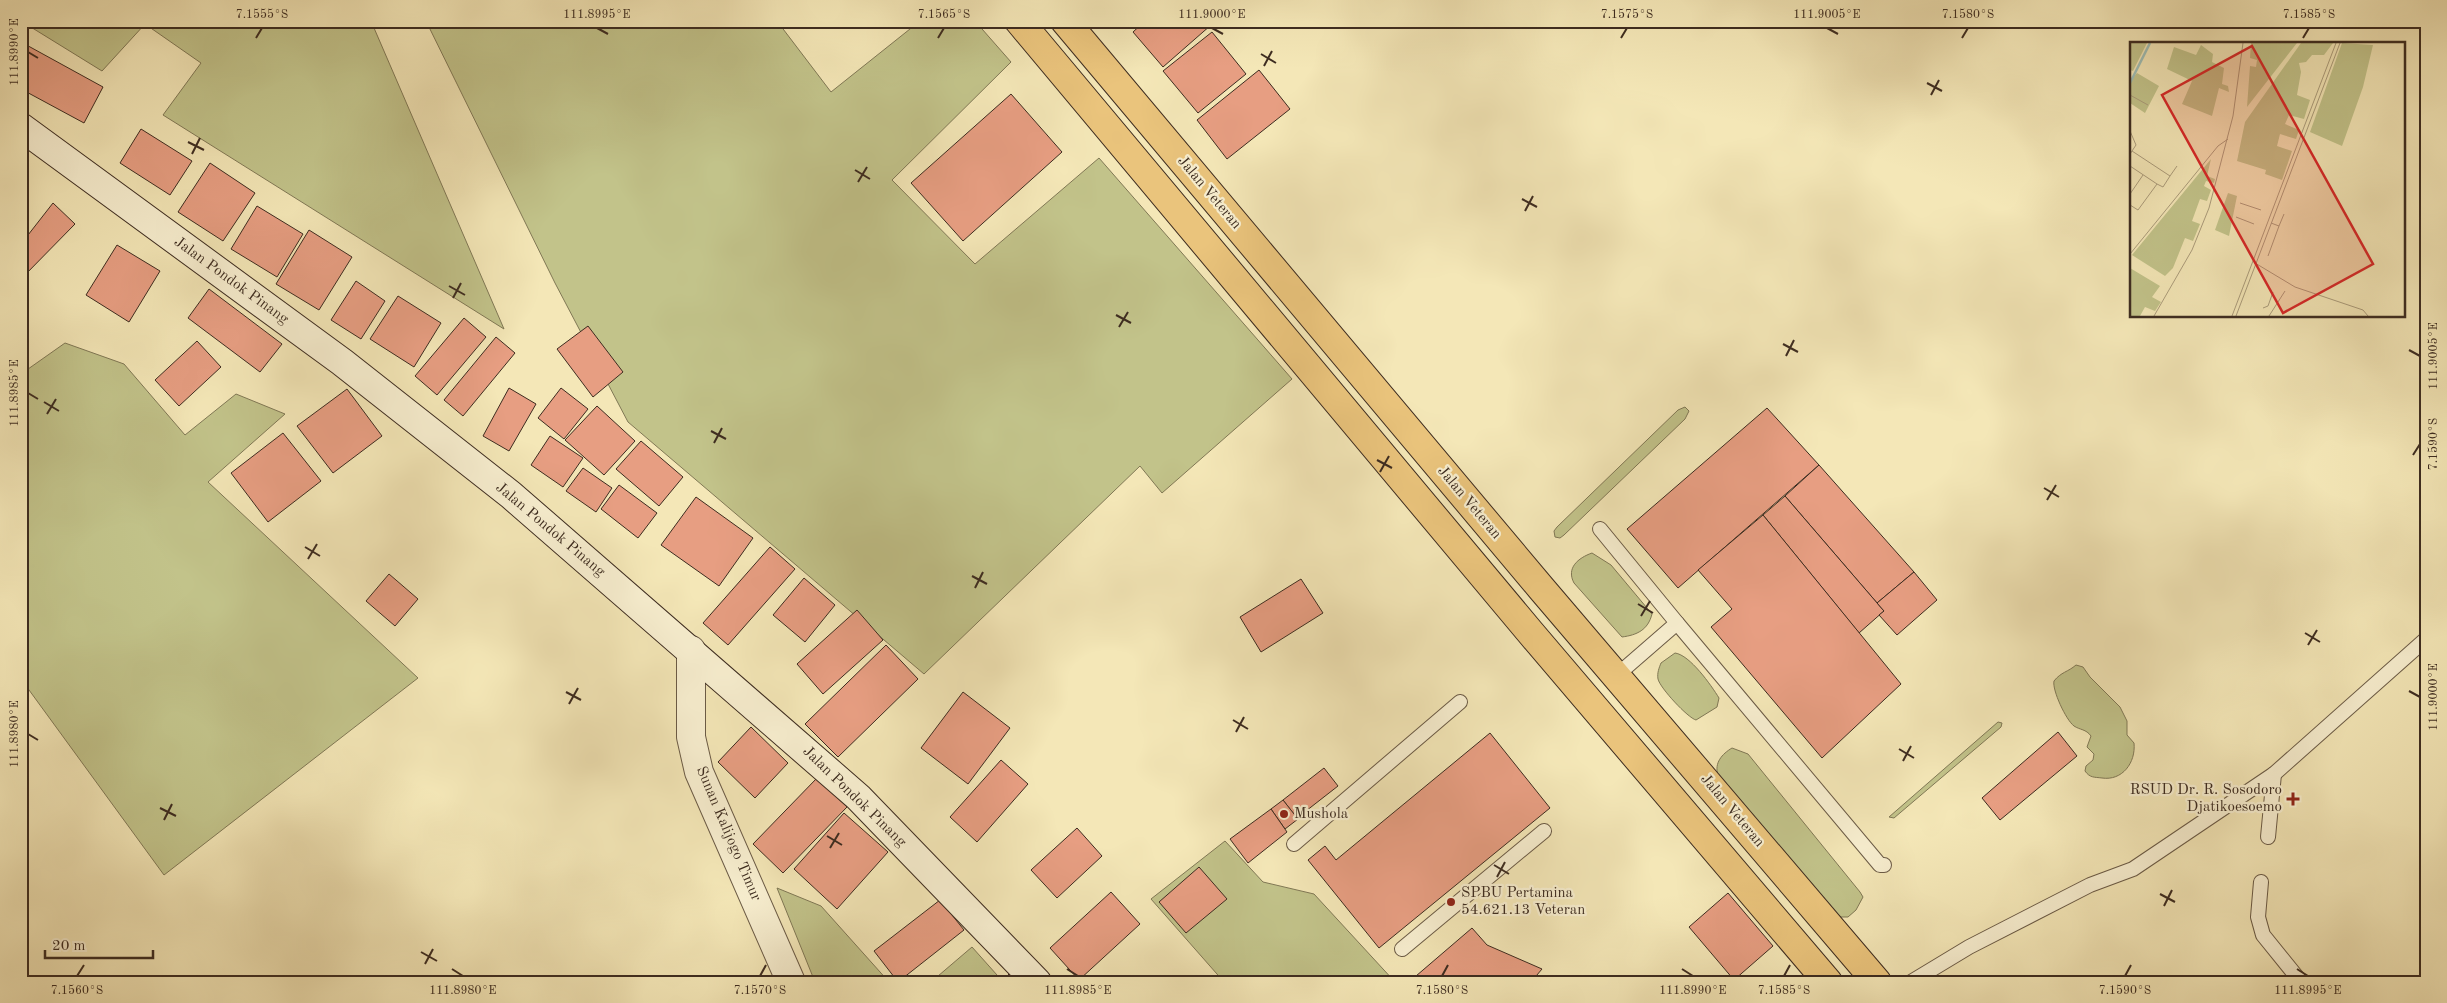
<svg xmlns="http://www.w3.org/2000/svg" width="2447" height="1003" font-family="'Old Standard TT',serif">
  <style>
    .green { fill: #c2c38a; stroke: #807855 }
    .building { fill: #e79e82; stroke: #3d2c20 }
    .lines { fill: none; stroke-linecap: round; stroke-linejoin: round }
    .lane-casing { stroke: #6b5b46; stroke-width: 16 }
    .street-casing { stroke: #6b5b46; stroke-width: 30 }
    .secondary-casing { stroke: #3d2c20; stroke-width: 30 }
    .primary-casing { stroke: #3d2c20; stroke-width: 30 }
    .lane { stroke: #f8efd0; stroke-width: 14 }
    .street { stroke: #f8efd0; stroke-width: 28 }
    .secondary { stroke: #f8efd0; stroke-width: 28 }
    .primary { stroke: #eac47c; stroke-width: 28 }
    .ticks { fill: none; stroke: #3d2c20; stroke-width: 2 }
    .poi-dot { fill: #8f2418; stroke: #f8efd0; stroke-width: 2 }
    .labels { text-anchor: middle; dominant-baseline: central; stroke-width: 4.5; stroke-linejoin: round; paint-order: stroke }
    .street-label { font-size: 15px; fill: #3d2c20; stroke: #f8efd0 }
    .poi-label { font-size: 15px; fill: #3d2c20; stroke: #f8efd0; text-anchor: start }
    .inset-river { fill: none; stroke: #9ebeb6; stroke-width: 2.5 }
    .inset-road { fill: none; stroke: #ab9c7b; stroke-width: 1 }
    .view { fill: #d62828; fill-opacity: 0.15; stroke: #d62828; stroke-width: 2.5 }
    .inset-edge { fill: none; stroke: #3d2c20; stroke-width: 2.5 }
    .neatline { fill: none; stroke: #3d2c20; stroke-width: 2 }
    .ticks-label { font-size: 12px; text-anchor: middle; fill: #3d2c20 }
  </style>
  <rect width="100%" height="100%" fill="#f4e7b7"/>
  <filter id="stains"><feTurbulence type="fractalNoise" baseFrequency=".004" numOctaves="4"/><feColorMatrix values="0 0 0 0 .2 0 0 0 0 .09 0 0 0 0 .02 0 0 0 .5 -.17"/></filter>
  <radialGradient id="worn" r=".72"><stop offset=".6" stop-color="#630" stop-opacity="0"/><stop offset="1" stop-color="#630" stop-opacity=".3"/></radialGradient>
  <g class="green">
    <polygon points="21,21 371,21 504,329 163,115 201,63 145,24 102,71"/>
    <polygon points="426,21 777,21 831,92 920,21 975,21 1011,62 892,180 975,264 1099,158 1292,379 1162,493 1140,466 924,674 628,422 555,283"/>
    <polygon points="65,343 124,364 185,435 236,394 285,414 208,482 418,678 164,875 21,679 21,374"/>
    <polygon points="1685,407 1689,411 1685,419 1564,535 1560,538 1555,537 1554,531 1557,527 1678,410"/>
    <path d="M 1592,553 L 1611,565 L 1652,614 C 1648,630 1637,635 1622,637 L 1574,583 C 1566,568 1578,558 1592,553 Z"/>
    <path d="M 1675,653 C 1690,655 1711,685 1719,698 L 1717,707 L 1696,720 C 1688,718 1660,688 1658,679 C 1657,673 1659,668 1661,663 Z"/>
    <path d="M 2076,665 L 2083,667 L 2090,677 L 2120,707 L 2127,721 L 2127,735 L 2134,743 C 2136,763 2122,781 2102,778 C 2094,777 2090,778 2085,771 L 2086,766 L 2093,760 L 2094,754 L 2087,747 L 2091,736 C 2086,729 2080,730 2074,726 C 2066,720 2052,690 2054,681 C 2061,672 2068,672 2076,665 Z"/>
    <polygon points="1998,722 2002,723 2001,727 1894,818 1889,817"/>
    <path d="M 1732,748 L 1748,754 L 1860,892 L 1863,897 L 1856,910 L 1848,917 L 1838,917 L 1718,775 C 1714,763 1722,754 1732,748 Z"/>
    <polygon points="1225,841 1263,882 1314,894 1395,982 1224,982 1151,899"/>
    <polygon points="777,888 821,906 889,982 815,982"/>
    <polygon points="972,947 997,975 990,982 931,982"/>
  </g>
  <g class="building">
    <polygon points="1145,21 1208,21 1211,25 1163,67 1133,32"/>
    <polygon points="1212,32 1246,74 1198,113 1163,71"/>
    <polygon points="21,42 103,87 84,123 21,89"/>
    <polygon points="1259,70 1290,109 1227,159 1197,120"/>
    <polygon points="1011,94 1062,152 963,241 911,183"/>
    <polygon points="141,129 192,161 170,195 120,163"/>
    <polygon points="210,163 255,193 223,241 178,212"/>
    <polygon points="53,203 75,224 21,279 21,244"/>
    <polygon points="257,206 303,234 277,277 231,249"/>
    <polygon points="309,230 352,257 319,310 276,284"/>
    <polygon points="117,245 160,271 129,322 86,295"/>
    <polygon points="356,281 385,301 361,339 331,320"/>
    <polygon points="209,289 282,344 260,372 188,318"/>
    <polygon points="398,296 441,323 414,367 370,339"/>
    <polygon points="464,318 486,337 437,395 415,376"/>
    <polygon points="588,326 623,372 593,397 557,349"/>
    <polygon points="496,337 515,353 463,416 444,400"/>
    <polygon points="197,341 221,367 179,406 155,380"/>
    <polygon points="509,388 536,404 509,451 483,436"/>
    <polygon points="561,388 588,409 564,439 538,418"/>
    <polygon points="347,389 382,436 333,473 297,426"/>
    <polygon points="597,406 635,441 604,475 565,440"/>
    <polygon points="1767,408 1819,465 1678,588 1627,529"/>
    <polygon points="283,433 321,481 268,522 231,473"/>
    <polygon points="550,436 583,458 563,487 531,465"/>
    <polygon points="641,441 683,477 659,506 616,469"/>
    <polygon points="1819,465 1914,572 1877,603 1785,496"/>
    <polygon points="583,468 612,488 596,512 566,491"/>
    <polygon points="619,485 657,513 638,538 601,509"/>
    <polygon points="1785,496 1884,611 1859,633 1763,515"/>
    <polygon points="696,497 753,538 719,586 661,545"/>
    <polygon points="1763,515 1901,684 1822,758 1711,627 1732,609 1698,570"/>
    <polygon points="770,547 795,569 728,645 703,623"/>
    <polygon points="1914,572 1937,600 1897,635 1879,615 1884,611 1877,603"/>
    <polygon points="389,574 418,599 395,626 366,601"/>
    <polygon points="804,578 835,605 805,642 773,615"/>
    <polygon points="1301,579 1323,613 1261,652 1240,617"/>
    <polygon points="857,610 883,640 823,694 797,664"/>
    <polygon points="886,645 918,679 838,757 805,724"/>
    <polygon points="963,692 1010,728 968,784 921,748"/>
    <polygon points="751,727 788,763 755,798 718,762"/>
    <polygon points="2058,732 2077,756 2000,820 1982,798"/>
    <polygon points="1490,733 1550,808 1379,948 1308,860 1325,846 1336,860"/>
    <polygon points="1001,760 1028,784 977,842 950,817"/>
    <polygon points="1324,768 1338,786 1297,818 1283,800"/>
    <polygon points="817,778 847,807 783,873 753,844"/>
    <polygon points="1283,800 1298,819 1285,829 1271,809"/>
    <polygon points="1271,809 1287,832 1248,863 1230,839"/>
    <polygon points="844,813 888,852 837,909 794,869"/>
    <polygon points="1077,828 1102,856 1057,898 1031,870"/>
    <polygon points="1199,867 1227,899 1186,933 1159,902"/>
    <polygon points="1111,892 1140,924 1079,980 1050,948"/>
    <polygon points="1728,893 1773,946 1734,980 1689,927"/>
    <polygon points="940,900 964,930 898,982 874,951"/>
    <polygon points="1472,928 1487,945 1542,969 1531,982 1409,982"/>
    <polygon points="1010,973 1018,982 1001,982"/>
  </g>
  <g class="lines">
    <g class="lane-casing">
      <g id="lane">
        <polyline points="1600,529 1677,623 1616,676"/>
        <polyline points="1677,623 1880,865 1884,865"/>
        <polyline points="2268,837 2274,774"/>
        <polyline points="1294,844 1460,702"/>
        <polyline points="2261,882 2258,917 2263,935 2301,982"/>
        <polyline points="1402,949 1544,831"/>
        <polyline points="1911,982 1969,947 2090,885 2133,869 2274,774 2426,639"/>
      </g>
    </g>
    <g class="street-casing">
      <polyline id="street" points="691,650 691,737 699,772 791,982"/>
    </g>
    <g class="secondary-casing">
      <polyline id="secondary" points="21,127 342,362 511,495 858,797 1037,982"/>
    </g>
    <g class="primary-casing">
      <g id="primary">
        <polyline points="1019,21 1530,632 1828,982"/>
        <polyline points="1065,21 1541,588 1877,982"/>
      </g>
    </g>
    <use href="#lane" class="lane"/>
    <use href="#street" class="street"/>
    <use href="#secondary" class="secondary"/>
    <use href="#primary" class="primary"/>
  </g>
  <path class="ticks" d="M 597,28 L 608,34M 1212,28 L 1223,34M 1827,28 L 1838,34M 256,38 L 262,28M 938,38 L 944,28M 1621,38 L 1627,28M 1962,38 L 1968,28M 2303,38 L 2309,28M 28,52 L 38,58M 1261,54 L 1276,63M 1264,66 L 1272,51M 1927,83 L 1942,91M 1931,95 L 1939,80M 188,142 L 204,150M 192,154 L 200,138M 855,170 L 870,179M 858,182 L 867,167M 1522,199 L 1537,207M 1525,211 L 1533,196M 449,286 L 465,295M 453,298 L 461,283M 1116,315 L 1131,323M 1119,327 L 1128,312M 1783,344 L 1798,352M 2409,350 L 2420,356M 1786,356 L 1794,340M 28,393 L 38,399M 44,402 L 59,411M 47,414 L 56,399M 711,431 L 726,439M 714,443 L 722,428M 2413,455 L 2420,444M 1377,460 L 1392,468M 1380,472 L 1389,456M 2044,488 L 2059,497M 2047,500 L 2056,485M 305,547 L 320,556M 308,559 L 317,544M 972,576 L 987,584M 975,588 L 983,572M 1638,604 L 1653,613M 1641,616 L 1650,601M 2305,633 L 2320,642M 2308,645 L 2317,630M 2409,691 L 2420,697M 566,692 L 581,700M 569,704 L 578,688M 1233,720 L 1248,729M 1236,732 L 1244,717M 28,734 L 38,740M 1899,749 L 1914,758M 1903,761 L 1911,746M 160,808 L 176,816M 164,820 L 172,804M 827,836 L 842,845M 830,848 L 839,833M 1494,865 L 1509,874M 1497,877 L 1505,862M 2160,894 L 2175,902M 2164,906 L 2172,890M 421,952 L 437,961M 425,964 L 433,949M 452,969 L 463,976M 1067,969 L 1078,976M 1682,969 L 1693,976M 2297,969 L 2308,976M 77,976 L 84,965M 760,976 L 766,965M 1442,976 L 1448,965M 1784,976 L 1790,965M 2125,976 L 2131,965"/>
  <g class="poi-dot">
    <path d="M2290.5 791.5h5v5h5v5h-5v5h-5v-5h-5v-5h5z"/>
    <circle cx="1284" cy="814" r="5"/>
    <circle cx="1451" cy="902" r="5"/>
  </g>
  <g class="labels">
    <g class="street-label">
      <text transform="translate(1209 193) rotate(50)">Jalan Veteran</text>
      <text transform="translate(231 281) rotate(36)">Jalan Pondok Pinang</text>
      <text transform="translate(1469 503) rotate(50)">Jalan Veteran</text>
      <text transform="translate(550 530) rotate(40)">Jalan Pondok Pinang</text>
      <text transform="translate(854 797) rotate(44)">Jalan Pondok Pinang</text>
      <text transform="translate(1732 811) rotate(50)">Jalan Veteran</text>
      <text transform="translate(728 834) rotate(67)">Sunan Kalijogo Timur</text>
    </g>
    <g class="poi-label">
      <text x="2282" y="790" text-anchor="end">RSUD Dr. R. Sosodoro<tspan x="2282" dy="17">Djatikoesoemo</tspan></text>
      <text x="1294" y="814">Mushola</text>
      <text x="1461" y="893">SPBU Pertamina<tspan x="1461" dy="17">54.621.13 Veteran</tspan></text>
    </g>
  </g>
  <g transform="translate(2130 42)">
    <rect width="275" height="275" fill="#f4e7b7"/>
    <path d="M 0,1 L 17,1 L 3,29 L 0,28 ZM 121,1 L 167,1 L 117,65 L 120,24 L 126,25 L 127,18 L 120,16 ZM 171,1 L 203,1 L 194,13 L 182,13 L 176,20 L 169,21 L 171,30 L 167,53 L 180,58 L 174,77 L 159,73 L 155,82 L 169,88 L 166,97 L 150,92 L 147,104 L 162,109 L 152,138 L 135,132 L 136,128 L 107,119 L 115,80 ZM 212,1 L 243,3 L 233,45 L 212,104 L 180,90 ZM 71,3 L 83,12 L 82,20 L 94,26 L 92,42 L 98,44 L 99,50 L 89,46 L 82,74 L 52,62 L 62,39 L 37,27 L 44,5 L 66,13 ZM 7,31 L 29,44 L 15,71 L 0,61 L 0,39 ZM 81,117 L 77,134 L 85,137 L 84,141 L 76,139 L 74,144 L 81,148 L 77,159 L 70,157 L 62,179 L 70,182 L 63,199 L 55,196 L 43,226 L 35,234 L 2,213 ZM 98,151 L 107,154 L 99,194 L 85,188 ZM 0,226 L 30,244 L 22,255 L 31,260 L 25,269 L 15,265 L 10,274 L 0,274 Z" fill="#c2c38a"/>
    <path class="inset-river" d="M 0,41 L 20,1"/>
    <path class="inset-road" d="M 0,53 L 18,63M 0,89 L 6,103 L 0,112M 2,109 L 40,134 L 47,124M 0,124 L 27,142 L 8,168 L 0,163M 27,142 L 33,145 L 40,134M 0,152 L 13,133M 110,161 L 131,168M 106,175 L 124,182M 141,181 L 149,184 L 154,172M 0,212 L 88,104 L 98,97M 138,214 L 149,184M 125,221 L 165,245 L 233,268 L 238,274M 133,266 L 138,264 L 143,250M 24,274 L 62,208 L 79,166 L 103,74 L 113,1M 102,274 L 206,1M 106,274 L 210,1M 139,274 L 155,249"/>
    <path class="view" d="M 122,4 L 243,222 L 153,271 L 32,53 Z"/>
    <rect width="275" height="275" class="inset-edge"/>
  </g>
  <rect width="2447" height="1003" fill="none" stroke="#f4e7b7" stroke-width="55"/>
  <path d="M45 950v8h108v-8" fill="none" stroke="#3d2c20" stroke-width="2.5"/>
  <text x="52" y="950" font-size="15" fill="#3d2c20" stroke="#f8efd0" stroke-width="4" paint-order="stroke">20 m</text>
  <rect x="28" y="28" width="2392" height="948" class="neatline"/>
  <g class="ticks-label">
    <text x="262" y="18">7.1555°S</text>
    <text x="597" y="18">111.8995°E</text>
    <text x="944" y="18">7.1565°S</text>
    <text x="1212" y="18">111.9000°E</text>
    <text x="1627" y="18">7.1575°S</text>
    <text x="1827" y="18">111.9005°E</text>
    <text x="1968" y="18">7.1580°S</text>
    <text x="2309" y="18">7.1585°S</text>
    <text transform="translate(14 52) rotate(-90)" y="4">111.8990°E</text>
    <text transform="translate(2433 356) rotate(-90)" y="4">111.9005°E</text>
    <text transform="translate(14 393) rotate(-90)" y="4">111.8985°E</text>
    <text transform="translate(2433 444) rotate(-90)" y="4">7.1590°S</text>
    <text transform="translate(2433 697) rotate(-90)" y="4">111.9000°E</text>
    <text transform="translate(14 734) rotate(-90)" y="4">111.8980°E</text>
    <text x="77" y="994">7.1560°S</text>
    <text x="463" y="994">111.8980°E</text>
    <text x="760" y="994">7.1570°S</text>
    <text x="1078" y="994">111.8985°E</text>
    <text x="1442" y="994">7.1580°S</text>
    <text x="1693" y="994">111.8990°E</text>
    <text x="1784" y="994">7.1585°S</text>
    <text x="2125" y="994">7.1590°S</text>
    <text x="2308" y="994">111.8995°E</text>
  </g>
  <rect width="100%" height="100%" filter="url(#stains)"/>
  <rect width="100%" height="100%" fill="url(#worn)"/>
</svg>
